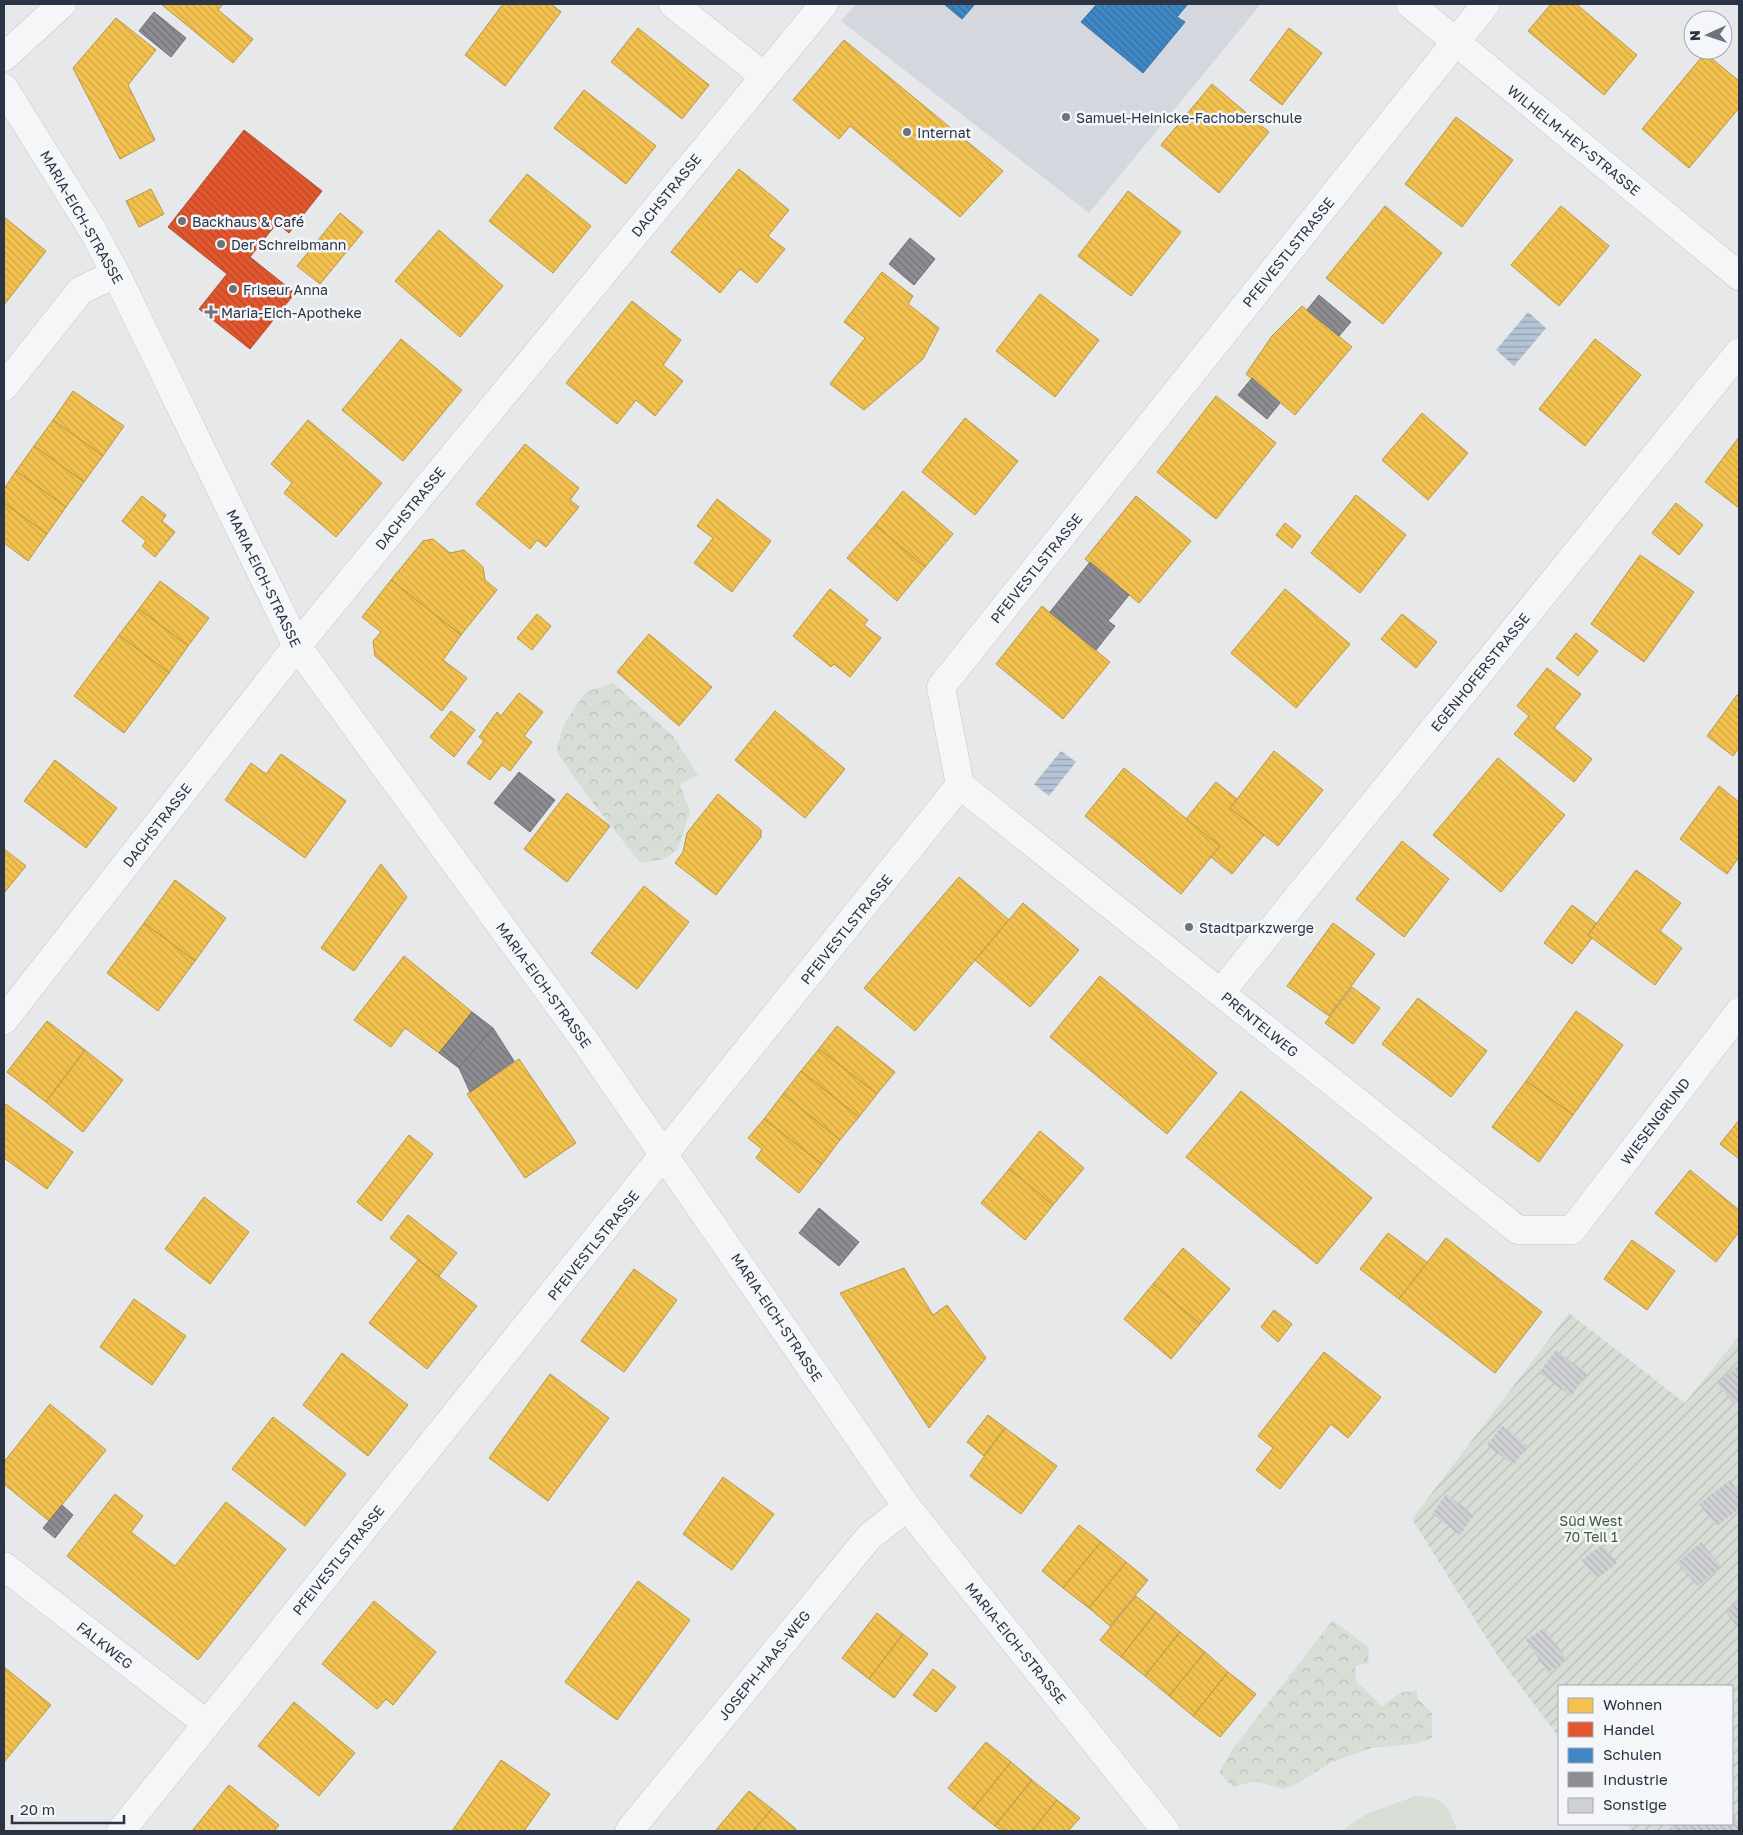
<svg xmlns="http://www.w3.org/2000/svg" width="1743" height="1835" font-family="'Golos Text',sans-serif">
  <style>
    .built { fill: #d4d7dd }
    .grass { fill: #d6ded6 }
    .forest { fill: url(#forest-crowns) }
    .garden { fill: url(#garden-furrows) }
    .water { fill: url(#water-rules) }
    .homes { fill: url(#homes-back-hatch); stroke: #b6974b }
    .shops { fill: url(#shops-back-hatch); stroke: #ac4c35 }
    .schools { fill: url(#schools-back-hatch); stroke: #396f9f }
    .industry { fill: url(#industry-back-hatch); stroke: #70727b }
    .building { fill: url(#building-back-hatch) }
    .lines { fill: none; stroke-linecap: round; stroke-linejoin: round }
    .minor-casing { stroke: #c4c6c8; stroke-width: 29 }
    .minor { stroke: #f5f6f7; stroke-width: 28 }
    .poi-dot { fill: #6c737f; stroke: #f4f6f9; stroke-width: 2 }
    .labels { text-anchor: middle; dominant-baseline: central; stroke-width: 5; stroke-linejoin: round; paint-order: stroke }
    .poi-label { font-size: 14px; fill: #2b3445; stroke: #f4f6f9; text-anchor: start }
    .street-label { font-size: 14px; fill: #2b3445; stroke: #f4f6f9 }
    .park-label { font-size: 14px; fill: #3f6138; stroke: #f4f6f9 }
  </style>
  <defs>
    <pattern id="forest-crowns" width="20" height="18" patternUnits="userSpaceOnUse" patternTransform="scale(1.25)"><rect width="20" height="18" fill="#d6ded6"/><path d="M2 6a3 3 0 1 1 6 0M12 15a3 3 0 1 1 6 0" fill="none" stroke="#b8bfb9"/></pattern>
    <pattern id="garden-furrows" width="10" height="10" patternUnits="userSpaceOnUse" patternTransform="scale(1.25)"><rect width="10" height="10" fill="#d6ded6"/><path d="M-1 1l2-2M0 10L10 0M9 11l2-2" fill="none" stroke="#b8bfb9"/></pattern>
    <pattern id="water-rules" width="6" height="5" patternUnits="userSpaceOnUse" patternTransform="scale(1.25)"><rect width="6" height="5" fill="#b4c4d5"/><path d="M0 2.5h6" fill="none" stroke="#93a0af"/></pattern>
    <pattern id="homes-back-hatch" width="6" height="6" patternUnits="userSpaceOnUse" patternTransform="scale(1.25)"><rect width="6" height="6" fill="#f2c14e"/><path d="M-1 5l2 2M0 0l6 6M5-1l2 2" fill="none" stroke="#d0a645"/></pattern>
    <pattern id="shops-back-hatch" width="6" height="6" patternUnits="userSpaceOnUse" patternTransform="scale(1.25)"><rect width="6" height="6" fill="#e4572e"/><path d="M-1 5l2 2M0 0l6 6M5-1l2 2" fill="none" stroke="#b94929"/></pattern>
    <pattern id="schools-back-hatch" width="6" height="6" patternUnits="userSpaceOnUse" patternTransform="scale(1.25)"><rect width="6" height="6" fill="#3f88c5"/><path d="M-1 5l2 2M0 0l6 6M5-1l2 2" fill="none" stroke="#3570a2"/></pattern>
    <pattern id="industry-back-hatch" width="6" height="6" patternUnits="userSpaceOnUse" patternTransform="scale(1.25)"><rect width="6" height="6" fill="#8d8d92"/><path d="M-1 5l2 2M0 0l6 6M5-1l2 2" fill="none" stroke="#737479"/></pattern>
    <pattern id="building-back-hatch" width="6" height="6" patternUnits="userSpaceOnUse" patternTransform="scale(1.25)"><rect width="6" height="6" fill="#ced0d3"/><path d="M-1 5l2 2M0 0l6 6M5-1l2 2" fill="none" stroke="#b1b3b6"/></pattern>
  </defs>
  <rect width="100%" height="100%" fill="#e6e8ea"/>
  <polygon class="built" points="856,4 1261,4 1089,213 841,21"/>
  <path class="grass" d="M 1415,1796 C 1445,1798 1448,1804 1457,1831 L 1341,1831 L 1367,1814 Z"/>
  <g class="forest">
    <polygon points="613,683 673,736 698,775 680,784 690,812 678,849 664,859 640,863 586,794 556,751 565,722 586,692"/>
    <polygon points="1333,1620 1369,1648 1368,1663 1355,1666 1356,1681 1382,1706 1402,1692 1417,1691 1417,1698 1432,1713 1432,1738 1415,1744 1371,1748 1332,1762 1296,1784 1283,1789 1255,1781 1233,1787 1219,1773 1234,1747"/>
  </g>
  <polygon class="garden" points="1569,1313 1685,1403 1739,1336 1739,1831 1631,1831 1626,1824 1732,1824 1732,1686 1559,1686 1559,1737 1499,1658 1412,1519"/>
  <g class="water">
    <polygon points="1528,312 1546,328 1514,366 1496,350"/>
    <polygon points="1061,751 1076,762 1049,796 1034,784"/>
  </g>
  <g class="homes">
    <polygon points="161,4 223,4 218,10 253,39 233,63"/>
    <polygon points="503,4 551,4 561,12 505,86 465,55"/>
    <polygon points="1551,4 1576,4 1637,55 1604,95 1528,31"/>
    <polygon points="116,18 156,50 128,85 155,140 120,159 73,68"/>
    <polygon points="638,28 709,85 682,119 611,62"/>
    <polygon points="1289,28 1322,53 1282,105 1250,80"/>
    <polygon points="844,40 1003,171 960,217 850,126 839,139 793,100"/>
    <polygon points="1705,53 1739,81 1739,108 1689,168 1642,129"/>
    <polygon points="1212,84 1269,132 1219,193 1161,145"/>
    <polygon points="584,90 656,146 626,184 554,128"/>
    <polygon points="1456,117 1513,160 1462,227 1405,184"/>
    <polygon points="739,169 789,210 768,236 785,249 757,283 740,269 720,293 671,252"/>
    <polygon points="527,174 591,226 553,273 489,221"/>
    <polygon points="151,189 164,214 139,227 126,201"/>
    <polygon points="1128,191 1181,232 1131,296 1078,256"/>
    <polygon points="1385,206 1442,253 1383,324 1326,278"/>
    <polygon points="1561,206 1609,246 1559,306 1511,265"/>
    <polygon points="340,213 363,232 320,284 297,266"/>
    <polygon points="4,217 46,251 4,305"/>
    <polygon points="439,230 503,286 460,337 395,281"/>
    <polygon points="882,272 913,296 908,304 939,328 923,359 864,410 830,384 865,338 844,322"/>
    <polygon points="1040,294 1099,340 1055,397 996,351"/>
    <polygon points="632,301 681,340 663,365 683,381 655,416 636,400 617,424 566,383"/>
    <polygon points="1302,306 1352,347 1295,415 1246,374 1272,336"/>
    <polygon points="401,339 462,390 403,461 342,410"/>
    <polygon points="1595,339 1641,375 1585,446 1539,409"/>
    <polygon points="73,391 124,426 103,456 53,420"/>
    <polygon points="1216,396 1276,443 1216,519 1157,472"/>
    <polygon points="1422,413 1468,453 1428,500 1382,460"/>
    <polygon points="965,418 1018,461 975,515 922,472"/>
    <polygon points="53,420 103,456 84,482 34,446"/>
    <polygon points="308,420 382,483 336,537 284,493 292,483 271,464"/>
    <polygon points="1739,437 1739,508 1705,482"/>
    <polygon points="525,444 579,488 570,500 579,507 546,547 537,540 530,549 476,504"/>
    <polygon points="34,446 84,482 66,507 16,471"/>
    <polygon points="16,471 66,507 47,534 4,503 4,489"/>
    <polygon points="903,491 953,534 925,567 875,525"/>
    <polygon points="1356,495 1406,535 1360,593 1311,553"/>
    <polygon points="142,496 166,515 162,521 175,532 155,557 142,546 146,541 122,521"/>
    <polygon points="1136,496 1191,541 1139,603 1085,559"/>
    <polygon points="717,499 771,541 732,592 694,563 713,538 697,526"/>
    <polygon points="4,503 47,534 28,561 4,543"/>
    <polygon points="1676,503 1703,525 1679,555 1652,533"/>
    <polygon points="1285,523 1301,536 1292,548 1276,535"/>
    <polygon points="875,525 925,567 897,601 847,558"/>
    <polygon points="433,539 450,553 464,550 483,567 485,580 497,590 461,635 391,580 423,541"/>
    <polygon points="1640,555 1694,592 1644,662 1591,624"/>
    <polygon points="391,580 461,635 443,660 467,678 442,711 375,656 373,641 381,632 362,617"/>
    <polygon points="160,581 209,618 188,646 139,609"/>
    <polygon points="830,589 868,620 864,625 881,638 850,677 834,664 831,667 793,636"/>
    <polygon points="1285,589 1350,644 1296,708 1231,653"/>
    <polygon points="1042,606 1110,662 1063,719 996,664"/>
    <polygon points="139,609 188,646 169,673 119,635"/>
    <polygon points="537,614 551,626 532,650 517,638"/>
    <polygon points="1402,614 1437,642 1416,668 1381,639"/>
    <polygon points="1576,633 1598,651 1578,676 1556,658"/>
    <polygon points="649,634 712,687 679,726 617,672"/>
    <polygon points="119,635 169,673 124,733 74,696"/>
    <polygon points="1547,668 1581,694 1554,728 1592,759 1574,782 1514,734 1529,716 1517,706"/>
    <polygon points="519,693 543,712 524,736 532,742 510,771 502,765 490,780 467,763 484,741 479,737 497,712 501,716"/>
    <polygon points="1737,695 1739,696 1739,748 1733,756 1707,736"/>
    <polygon points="451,711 475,730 454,757 430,737"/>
    <polygon points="775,711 845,769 805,818 735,760"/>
    <polygon points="1274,751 1323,790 1278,846 1230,808"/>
    <polygon points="281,754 346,801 305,858 225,800 251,763 266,774"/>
    <polygon points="1498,758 1565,815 1501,892 1433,835"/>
    <polygon points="55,760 117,808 86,848 24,801"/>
    <polygon points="1124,768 1220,846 1181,894 1085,816"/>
    <polygon points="1216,782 1237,799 1230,808 1264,835 1232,874 1211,857 1220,846 1186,819"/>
    <polygon points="1719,786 1739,802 1739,857 1727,874 1680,839"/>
    <polygon points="567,793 610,826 567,882 524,849"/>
    <polygon points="718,794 761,830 761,837 716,895 675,863 683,852 687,833"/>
    <polygon points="1402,841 1449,879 1404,937 1356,899"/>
    <polygon points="4,849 26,866 4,893"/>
    <polygon points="381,864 407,897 354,971 321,948"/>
    <polygon points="1636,870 1681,903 1660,931 1682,948 1655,985 1588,935"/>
    <polygon points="959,877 1009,920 915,1031 864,988"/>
    <polygon points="175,880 226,918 195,961 144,923"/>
    <polygon points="644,886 689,922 637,989 591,953"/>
    <polygon points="1023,903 1079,950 1030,1007 975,960"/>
    <polygon points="1572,905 1596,923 1588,935 1592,938 1572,964 1544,943"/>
    <polygon points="144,923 195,961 158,1011 107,973"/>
    <polygon points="1333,923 1375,954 1329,1016 1287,986"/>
    <polygon points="404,956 472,1012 439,1053 405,1028 391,1047 354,1020"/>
    <polygon points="1100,976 1217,1073 1167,1134 1050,1037"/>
    <polygon points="1352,987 1380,1008 1353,1044 1325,1023"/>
    <polygon points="1418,998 1487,1051 1451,1097 1382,1044"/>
    <polygon points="1576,1011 1623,1045 1573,1115 1526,1081"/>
    <polygon points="47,1021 85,1050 46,1102 7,1072"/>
    <polygon points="837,1026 895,1072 877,1094 819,1049"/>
    <polygon points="819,1049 877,1094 859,1117 801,1071"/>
    <polygon points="85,1050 123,1080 83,1132 46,1102"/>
    <polygon points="519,1059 576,1143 525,1178 467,1094"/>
    <polygon points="801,1071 859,1117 840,1140 783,1094"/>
    <polygon points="1526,1081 1573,1115 1539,1162 1492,1127"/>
    <polygon points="1241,1091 1372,1198 1317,1264 1186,1157"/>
    <polygon points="783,1094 840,1140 822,1164 764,1119"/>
    <polygon points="4,1103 73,1152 47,1189 4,1158"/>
    <polygon points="764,1119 822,1164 799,1193 756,1158 762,1149 748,1138"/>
    <polygon points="1739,1120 1739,1159 1720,1144"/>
    <polygon points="1040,1131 1084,1168 1053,1205 1009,1169"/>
    <polygon points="409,1135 433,1154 381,1221 357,1202"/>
    <polygon points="1009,1169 1053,1205 1025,1240 981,1203"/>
    <polygon points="1690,1170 1739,1210 1739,1232 1716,1262 1655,1213"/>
    <polygon points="204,1197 249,1232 210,1284 165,1249"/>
    <polygon points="408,1215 457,1253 439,1276 390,1238"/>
    <polygon points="1388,1233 1428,1263 1399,1299 1360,1269"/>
    <polygon points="1446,1238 1542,1312 1495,1373 1399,1299"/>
    <polygon points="1632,1240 1675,1271 1647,1310 1604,1279"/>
    <polygon points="1183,1248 1230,1289 1200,1324 1153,1284"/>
    <polygon points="418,1260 477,1306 427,1369 369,1323"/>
    <polygon points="904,1268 933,1315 947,1305 986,1358 929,1428 840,1293"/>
    <polygon points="634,1269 677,1300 624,1372 581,1341"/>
    <polygon points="1153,1284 1200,1324 1171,1359 1124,1319"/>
    <polygon points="134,1299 186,1336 152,1385 100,1347"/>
    <polygon points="1274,1310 1292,1324 1278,1342 1261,1327"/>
    <polygon points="1324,1352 1381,1397 1348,1438 1331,1424 1280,1489 1256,1470 1273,1448 1258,1436"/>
    <polygon points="342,1353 408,1405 368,1456 303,1405"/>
    <polygon points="550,1374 609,1418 548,1501 489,1458"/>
    <polygon points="50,1404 106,1450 49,1521 4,1484 4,1462"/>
    <polygon points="988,1415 1005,1428 984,1456 967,1442"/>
    <polygon points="273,1417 346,1474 305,1526 232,1469"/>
    <polygon points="1005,1428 1057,1466 1021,1514 970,1476"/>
    <polygon points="723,1477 774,1514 732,1570 683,1534"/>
    <polygon points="115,1494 143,1516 131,1532 175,1566 226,1502 286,1549 198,1660 67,1556"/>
    <polygon points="1079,1525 1101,1542 1063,1588 1042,1571"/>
    <polygon points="1101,1542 1126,1562 1089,1608 1063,1588"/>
    <polygon points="1126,1562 1148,1580 1110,1626 1089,1608"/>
    <polygon points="638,1581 690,1620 617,1720 565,1682"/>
    <polygon points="1136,1596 1156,1612 1121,1657 1100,1640"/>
    <polygon points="374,1601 436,1652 393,1705 386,1699 377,1709 322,1664"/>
    <polygon points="1156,1612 1180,1632 1145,1676 1121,1657"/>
    <polygon points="877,1613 903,1634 869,1679 842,1658"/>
    <polygon points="1180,1632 1205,1652 1169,1696 1145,1676"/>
    <polygon points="903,1634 928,1654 894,1698 869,1679"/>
    <polygon points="1205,1652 1228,1672 1193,1716 1169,1696"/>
    <polygon points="4,1667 51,1705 4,1762"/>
    <polygon points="933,1669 956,1687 936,1712 913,1695"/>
    <polygon points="1228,1672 1256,1694 1220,1737 1193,1716"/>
    <polygon points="294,1702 355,1753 319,1796 258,1746"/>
    <polygon points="986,1742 1011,1762 973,1809 948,1788"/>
    <polygon points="501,1760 550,1794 524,1831 452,1831"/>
    <polygon points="1011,1762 1032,1780 995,1826 973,1809"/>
    <polygon points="1032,1780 1057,1800 1032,1831 1002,1831 995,1826"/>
    <polygon points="229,1785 279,1825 274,1831 192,1831"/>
    <polygon points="749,1791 772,1809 753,1831 715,1831"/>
    <polygon points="1057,1800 1080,1818 1068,1831 1032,1831"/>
    <polygon points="772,1809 796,1829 794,1831 753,1831"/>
  </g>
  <polygon class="shops" points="244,130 322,191 289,233 277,223 250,257 295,293 250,349 199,309 227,274 168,227"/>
  <g class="schools">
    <polygon points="944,4 975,4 962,19"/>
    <polygon points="1097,4 1188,4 1177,17 1185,22 1143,73 1081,22"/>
  </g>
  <g class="industry">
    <polygon points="154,12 186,38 171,57 139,31"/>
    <polygon points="910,238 935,259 914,285 889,264"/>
    <polygon points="1319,295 1351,322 1339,336 1307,310"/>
    <polygon points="1252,378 1280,403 1267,419 1238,395"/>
    <polygon points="1090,562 1129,595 1108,621 1115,626 1096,650 1050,612"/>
    <polygon points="519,772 555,800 530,832 494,803"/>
    <polygon points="472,1012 493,1028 459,1068 439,1053"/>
    <polygon points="493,1028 514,1061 470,1092 459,1068"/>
    <polygon points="819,1208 859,1242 839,1266 799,1233"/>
    <polygon points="62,1505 73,1515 55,1538 43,1528"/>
  </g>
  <g class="building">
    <polygon points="1556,1350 1587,1374 1571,1396 1539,1373"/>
    <polygon points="1739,1365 1739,1400 1734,1404 1717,1383"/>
    <polygon points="1502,1426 1528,1446 1513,1465 1487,1445"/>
    <polygon points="1730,1480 1739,1493 1739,1509 1717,1526 1699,1504"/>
    <polygon points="1446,1494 1474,1515 1460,1535 1432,1514"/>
    <polygon points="1701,1542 1721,1566 1698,1586 1677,1563"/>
    <polygon points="1603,1544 1617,1563 1596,1579 1582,1560"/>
    <polygon points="1739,1601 1739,1629 1726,1612"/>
    <polygon points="1544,1628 1567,1660 1548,1673 1526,1640"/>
    <polygon points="1732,1813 1739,1823 1739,1828 1736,1831 1675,1831 1669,1824 1732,1824"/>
  </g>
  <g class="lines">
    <g class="minor-casing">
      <g id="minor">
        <polyline points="673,4 764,76"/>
        <polyline points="1410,4 1739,276"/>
        <polyline points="4,57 62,4"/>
        <polyline points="4,88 93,231 116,274 297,646 585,1041 907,1507 1166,1831"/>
        <polyline points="4,387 81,290 116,274"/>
        <polyline points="960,785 1518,1230 1572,1230 1739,1012"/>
        <polyline points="1221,992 1739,352"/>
        <polyline points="4,1020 297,646 824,4"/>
        <polyline points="4,1566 207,1724"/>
        <polyline points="121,1831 960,785 941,687 1486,4"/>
        <polyline points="629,1831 869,1537 907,1507"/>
      </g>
    </g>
    <use href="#minor" class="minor"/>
  </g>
  <g class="poi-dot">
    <circle cx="1066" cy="117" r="5"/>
    <circle cx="907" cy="132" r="5"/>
    <circle cx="182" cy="221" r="5"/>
    <circle cx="221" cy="244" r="5"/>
    <circle cx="233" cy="289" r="5"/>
    <path d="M208.5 304.5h5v5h5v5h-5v5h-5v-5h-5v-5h5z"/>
    <circle cx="1189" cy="927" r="5"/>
  </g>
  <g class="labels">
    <g class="poi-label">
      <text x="1076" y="117">Samuel-Heinicke-Fachoberschule</text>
      <text x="917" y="132">Internat</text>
      <text x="192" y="221">Backhaus &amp; Café</text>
      <text x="231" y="244">Der Schreibmann</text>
      <text x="243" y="289">Friseur Anna</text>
      <text x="221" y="312">Maria-Eich-Apotheke</text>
      <text x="1199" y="927">Stadtparkzwerge</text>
    </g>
    <g class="street-label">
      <text transform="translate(1574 140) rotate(39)">WILHELM-HEY-STRASSE</text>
      <text transform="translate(666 195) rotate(-51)">DACHSTRASSE</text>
      <text transform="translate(82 217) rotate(60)">MARIA-EICH-STRASSE</text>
      <text transform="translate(1288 252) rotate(-51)">PFEIVESTLSTRASSE</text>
      <text transform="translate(410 508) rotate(-51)">DACHSTRASSE</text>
      <text transform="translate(1036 568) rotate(-51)">PFEIVESTLSTRASSE</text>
      <text transform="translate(264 578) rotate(64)">MARIA-EICH-STRASSE</text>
      <text transform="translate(1480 672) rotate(-51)">EGENHOFERSTRASSE</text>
      <text transform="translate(157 825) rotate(-52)">DACHSTRASSE</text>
      <text transform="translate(846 929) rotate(-51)">PFEIVESTLSTRASSE</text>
      <text transform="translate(544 985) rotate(54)">MARIA-EICH-STRASSE</text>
      <text transform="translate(1260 1024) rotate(39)">PRENTELWEG</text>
      <text transform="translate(1655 1121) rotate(-53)">WIESENGRUND</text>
      <text transform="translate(593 1245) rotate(-51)">PFEIVESTLSTRASSE</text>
      <text transform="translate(777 1317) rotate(56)">MARIA-EICH-STRASSE</text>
      <text transform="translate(338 1560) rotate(-51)">PFEIVESTLSTRASSE</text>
      <text transform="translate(1016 1643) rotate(51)">MARIA-EICH-STRASSE</text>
      <text transform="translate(105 1645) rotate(38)">FALKWEG</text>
      <text transform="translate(764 1665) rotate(-51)">JOSEPH-HAAS-WEG</text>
    </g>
    <g class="park-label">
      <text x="1591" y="1520">Süd West<tspan x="1591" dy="16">70 Teil 1</tspan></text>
    </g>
  </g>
  <rect width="1743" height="1835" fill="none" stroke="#2b3445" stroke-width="10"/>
  <rect x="1558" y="1685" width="175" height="140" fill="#f4f6f9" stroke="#a4a8b1"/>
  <rect x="1568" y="1698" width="25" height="15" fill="#f2c14e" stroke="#a4a8b1"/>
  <text x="1603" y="1710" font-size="15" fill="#2b3445">Wohnen</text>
  <rect x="1568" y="1722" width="25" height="15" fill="#e4572e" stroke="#a4a8b1"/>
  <text x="1603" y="1735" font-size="15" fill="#2b3445">Handel</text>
  <rect x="1568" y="1748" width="25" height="15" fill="#3f88c5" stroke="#a4a8b1"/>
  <text x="1603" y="1760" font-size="15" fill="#2b3445">Schulen</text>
  <rect x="1568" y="1772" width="25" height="15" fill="#8d8d92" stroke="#a4a8b1"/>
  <text x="1603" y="1785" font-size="15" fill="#2b3445">Industrie</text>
  <rect x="1568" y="1798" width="25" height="15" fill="#ced0d3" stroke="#a4a8b1"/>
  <text x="1603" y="1810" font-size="15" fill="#2b3445">Sonstige</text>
  <g transform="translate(1708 35) rotate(267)"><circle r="24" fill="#f4f6f9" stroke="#a4a8b1"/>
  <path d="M0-4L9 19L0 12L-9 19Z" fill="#6c737f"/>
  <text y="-8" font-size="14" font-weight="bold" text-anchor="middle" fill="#2b3445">N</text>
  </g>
  <path d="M12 1815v8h112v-8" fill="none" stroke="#2b3445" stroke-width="2.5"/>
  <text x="20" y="1815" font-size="15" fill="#2b3445" stroke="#f4f6f9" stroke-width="4" paint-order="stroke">20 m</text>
</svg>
